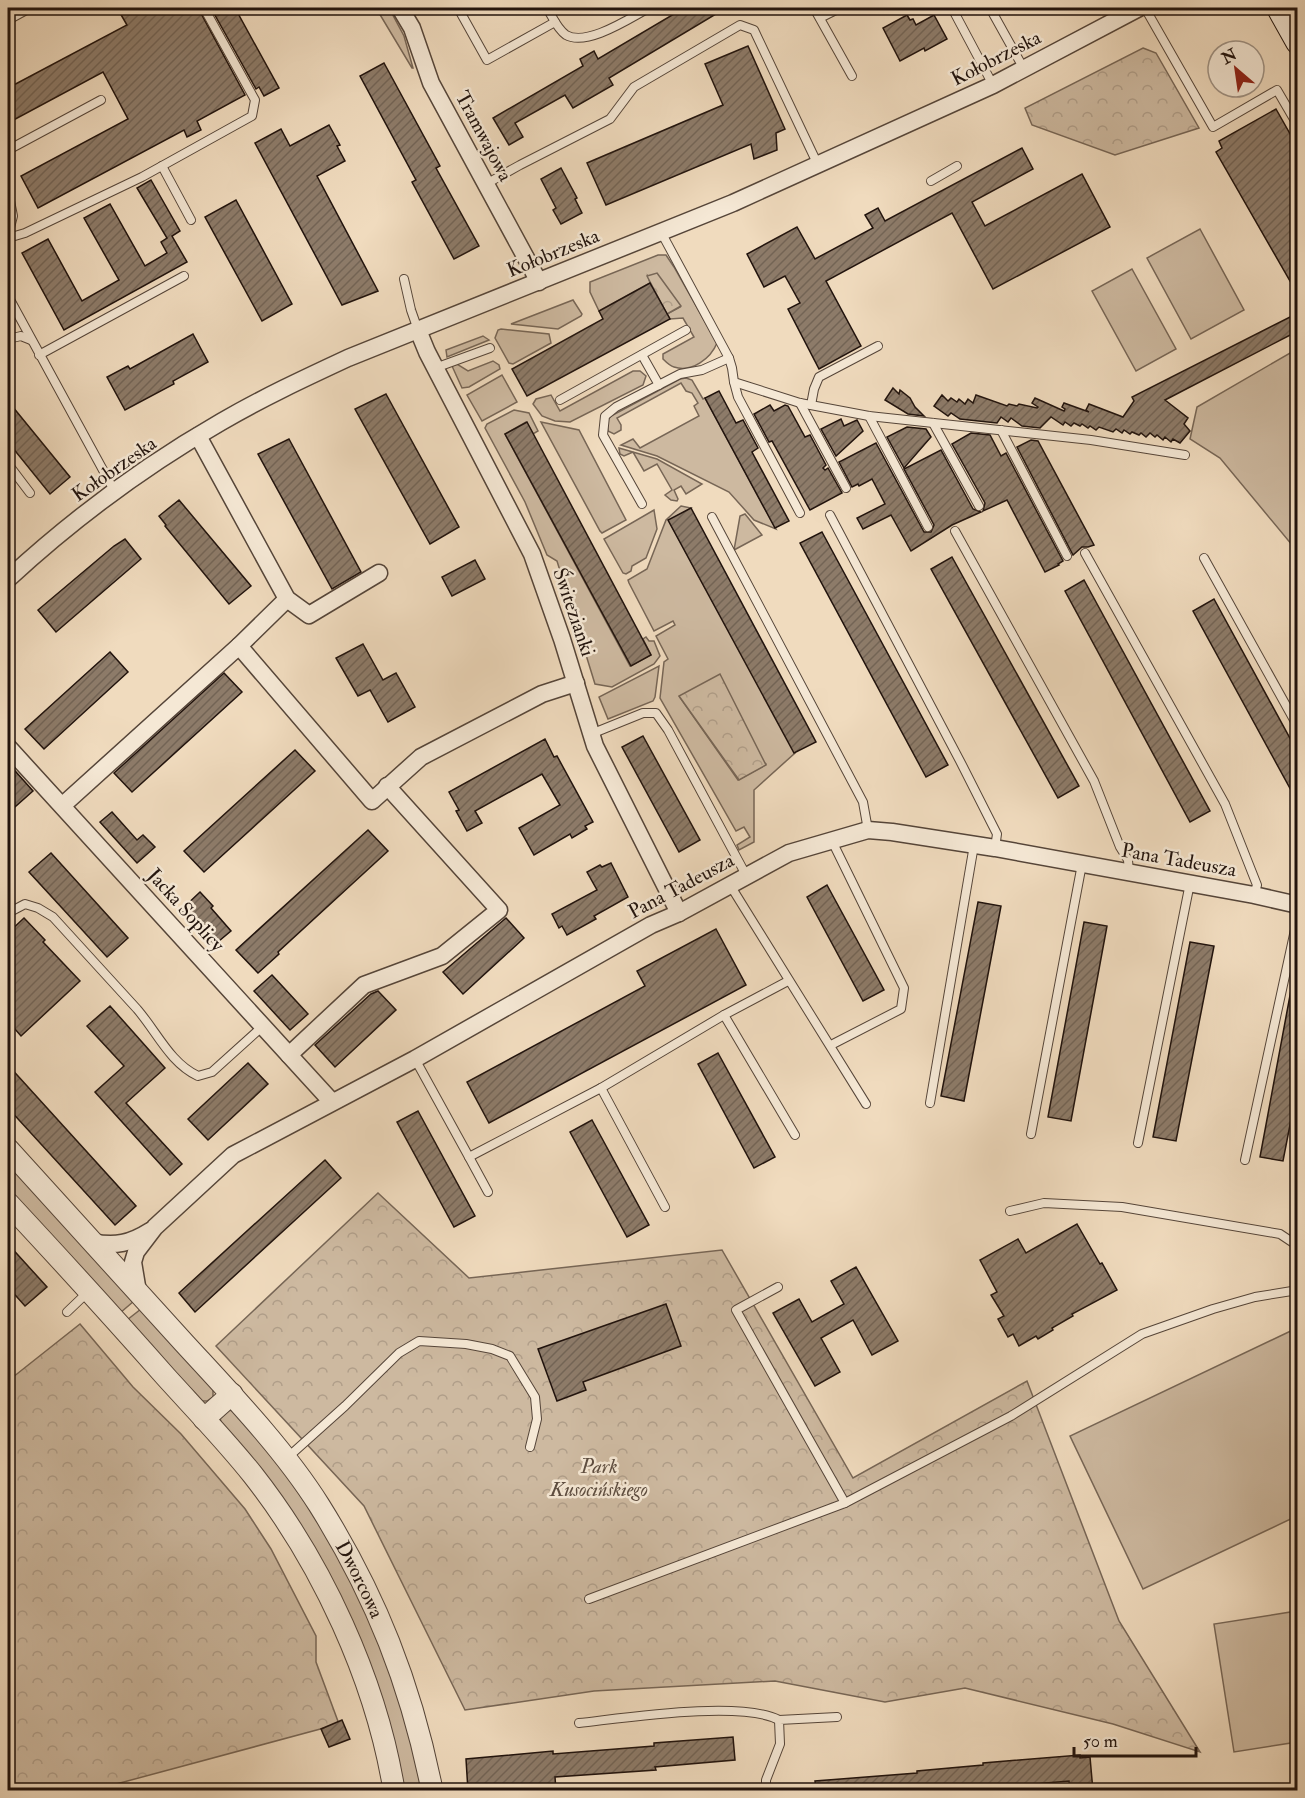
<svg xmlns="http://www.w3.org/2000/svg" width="1305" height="1798" font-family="'IM FELL Double Pica',serif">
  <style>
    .green { fill: #cdb9a0; stroke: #776656; stroke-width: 1.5; fill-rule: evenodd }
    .park { fill: url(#park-crowns); stroke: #776656; stroke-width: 1.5 }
    .building { fill: url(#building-hatch); stroke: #21130d; stroke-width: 1.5 }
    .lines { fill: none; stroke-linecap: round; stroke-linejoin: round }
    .service-casing { stroke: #554539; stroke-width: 10 }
    .minor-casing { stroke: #554539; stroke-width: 19 }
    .tertiary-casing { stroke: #554539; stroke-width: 23 }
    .secondary-casing { stroke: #21130d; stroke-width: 26 }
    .service { stroke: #f5e8d5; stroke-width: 8 }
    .minor { stroke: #f5e8d5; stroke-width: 16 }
    .tertiary { stroke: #f5e8d5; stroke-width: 21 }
    .secondary { stroke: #f5e8d5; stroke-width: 24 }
    .labels { text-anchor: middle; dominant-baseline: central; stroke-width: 5; stroke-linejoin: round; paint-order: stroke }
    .street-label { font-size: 20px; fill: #21130d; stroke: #f5e8d5 }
    .park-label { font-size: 20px; font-style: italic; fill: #5d4d40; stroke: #f5e8d5 }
  </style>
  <defs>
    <pattern id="park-crowns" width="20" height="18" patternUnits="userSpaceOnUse" patternTransform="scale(1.5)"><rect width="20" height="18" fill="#cdb9a0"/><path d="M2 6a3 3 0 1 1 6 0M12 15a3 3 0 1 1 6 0" fill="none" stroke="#b09e89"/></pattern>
    <pattern id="building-hatch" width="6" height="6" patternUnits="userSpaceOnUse" patternTransform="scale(1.5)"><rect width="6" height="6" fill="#8d7b69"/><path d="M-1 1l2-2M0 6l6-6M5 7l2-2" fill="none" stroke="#736455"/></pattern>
  </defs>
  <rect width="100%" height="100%" fill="#f0dbbe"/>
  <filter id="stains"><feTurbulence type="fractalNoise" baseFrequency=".00333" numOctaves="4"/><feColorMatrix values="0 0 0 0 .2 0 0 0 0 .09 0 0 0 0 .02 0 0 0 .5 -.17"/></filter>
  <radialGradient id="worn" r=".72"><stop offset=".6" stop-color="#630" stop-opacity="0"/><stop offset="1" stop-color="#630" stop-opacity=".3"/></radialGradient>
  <g class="green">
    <polygon points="376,8 389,8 404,36 413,68 412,68"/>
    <polygon points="1200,229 1244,310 1191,339 1147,258"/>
    <path d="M 658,255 L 666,255 L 674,267 L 717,343 C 711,358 692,373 674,367 C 670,366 666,362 663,359 L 663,354 L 694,337 L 683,318 L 670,319 L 667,314 L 680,307 L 648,276 L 650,283 L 599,311 L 590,292 L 590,282 Z"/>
    <polygon points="1132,269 1176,349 1136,371 1092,291"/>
    <polygon points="573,300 582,314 581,316 558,329 511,324"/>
    <polygon points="501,329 549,334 551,343 513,364 509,363 495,338 498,330"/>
    <polygon points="483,336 489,340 447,357 446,350"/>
    <polygon points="1297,349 1297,551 1220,458 1190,439 1197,407"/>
    <polygon points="493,361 499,365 500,369 469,387 462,388 452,366 457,364 468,371"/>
    <polygon points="633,371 640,371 646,376 643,385 570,422 555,421 542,416 533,404 536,399 551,395 560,411"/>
    <polygon points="502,375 517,402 482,421 467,395"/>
    <polygon points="686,378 692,380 703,399 705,398 776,529 754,520 729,492 657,456 621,445 633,439 640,448 699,416 694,406 698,403 692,393 686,391 681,383 617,418 621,425 621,430 614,434 608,431 607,421 611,416 680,379"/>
    <polygon points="514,410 529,413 538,431 533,434 526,422 505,434 630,666 651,655 643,639 646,637 649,641 654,641 660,656 654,664 612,687 595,684 557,561 547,555 525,502 485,428 487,424"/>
    <polygon points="541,422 579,430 626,520 602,533 600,531"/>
    <polygon points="619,448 657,459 702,484 686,494 681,486 674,490 678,499 677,501 671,500 665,495 672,490 657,464 644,471 633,452 624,456 620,454"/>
    <path d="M 681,506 L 691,508 L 669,521 L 795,753 L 754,790 L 754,842 L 739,850 L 737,845 L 750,837 L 744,827 L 736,831 L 660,698 L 664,662 L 668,659 L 656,636 L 675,625 L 673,621 L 654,631 L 629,583 L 628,580 L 647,569 L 666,520 ZM 679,696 L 766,764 L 765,765 L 738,780 Z"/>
    <polygon points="654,510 657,529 646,558 632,566 631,571 626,574 623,573 604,539"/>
    <polygon points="745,514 762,535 734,550 740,516"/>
    <polygon points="659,666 655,697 653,701 608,719 599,697"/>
    <polygon points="8,1163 134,1301 120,1313 8,1189"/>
    <polygon points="141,1309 213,1389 213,1397 207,1401 202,1401 127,1320"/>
    <polygon points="1297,1328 1297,1516 1143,1589 1070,1436"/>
    <polygon points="228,1410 235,1411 281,1467 327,1535 371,1620 404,1710 422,1790 404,1790 386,1715 221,1422 220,1418"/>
    <polygon points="1297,1611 1297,1742 1234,1752 1214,1624"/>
  </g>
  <g class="park">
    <polygon points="1143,48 1156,53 1199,128 1115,155 1032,125 1025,108"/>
    <polygon points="657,273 681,306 667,314 647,276"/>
    <polygon points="720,674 766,765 739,780 679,696"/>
    <polygon points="378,1193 469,1278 722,1250 853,1478 1027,1381 1119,1621 1200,1752 1113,1724 965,1688 885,1702 775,1681 594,1691 465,1710 364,1506 216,1346"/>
    <polygon points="80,1324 133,1387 181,1434 245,1509 271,1549 316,1636 316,1662 339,1724 94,1790 8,1790 8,1381"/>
  </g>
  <g class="building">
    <polygon points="130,8 198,8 245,95 197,121 201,130 187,137 184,130 38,208 21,176 128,119 103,72 8,123 8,88 127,25 120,13"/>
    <polygon points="211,8 235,8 279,88 264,96 259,87 256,89"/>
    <polygon points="684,8 726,8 609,78 613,85 573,108 565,95 515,123 523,137 509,145 493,118 583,66 580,59 594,51 598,59"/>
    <polygon points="907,15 910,20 913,19 916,25 934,15 947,39 925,51 924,48 900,61 883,28"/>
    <polygon points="748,46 785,129 776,133 777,150 754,159 751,144 606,205 587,163 723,105 705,64"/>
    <polygon points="384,63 440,166 436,168 479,246 454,259 412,182 416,180 360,76"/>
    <polygon points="1276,109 1298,148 1298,295 1216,152 1222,148 1219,141"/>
    <polygon points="329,125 340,145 337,146 345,161 317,176 378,291 342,305 255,143 281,129 290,146"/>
    <polygon points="1022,148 1033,169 972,202 985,226 1082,174 1110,227 993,289 952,213 826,281 861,346 819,369 788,309 800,303 785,276 764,287 747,254 797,227 815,259 873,228 865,215 878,208 885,221"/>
    <polygon points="561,168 577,198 575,199 582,213 561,224 553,210 556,208 541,179"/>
    <polygon points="151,180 180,231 172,236 187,262 64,330 22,253 48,239 82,301 119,280 84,218 110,204 145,266 167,253 161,242 167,238 137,188"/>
    <polygon points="236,200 292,304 262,321 205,217"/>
    <polygon points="650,283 670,319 527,396 512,369 603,319 599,311"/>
    <polygon points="1298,313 1298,331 1165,400 1188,418 1184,424 1190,431 1180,443 1173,439 1171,442 1165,437 1163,440 1157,435 1155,437 1150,433 1146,437 1141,433 1139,435 1132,432 1130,434 1124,430 1122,433 1116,429 1113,432 1099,427 1096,430 1090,426 1088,428 1082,424 1080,426 1074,423 1071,426 1065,422 1063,425 1051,417 1040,428 1022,426 1011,418 1008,422 1001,417 997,423 960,419 951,413 948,416 934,406 942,395 948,401 951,398 957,402 959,399 965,404 968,399 973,403 976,395 1007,406 1009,404 1017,406 1019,404 1037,408 1038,407 1032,403 1035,398 1064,411 1065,409 1062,407 1064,403 1089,412 1086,410 1089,404 1123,417 1134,401 1132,397"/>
    <polygon points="193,334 208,362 173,381 174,384 125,410 107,377 128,366 130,369"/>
    <polygon points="893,388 899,394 900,390 910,398 915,407 924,416 908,414 885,400"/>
    <polygon points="719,391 736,423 743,420 758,448 752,452 789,521 775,528 705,398"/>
    <polygon points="386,394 459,527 430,544 355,409"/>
    <polygon points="8,401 70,477 50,494 8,442"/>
    <polygon points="770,405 774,411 785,405 788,406 805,437 810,435 826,465 823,468 825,470 828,468 842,493 810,510 772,441 769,442 754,414"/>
    <polygon points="841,419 844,426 857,420 863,431 836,456 821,429"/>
    <polygon points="527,422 651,655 631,666 505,434"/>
    <polygon points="907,427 926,429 931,437 904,468 887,437"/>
    <polygon points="971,433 990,435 1001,456 1006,453 1063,561 1058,564 1059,565 1045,572 1007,500 983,511 985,503 952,444"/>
    <polygon points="289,439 361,572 332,589 258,454"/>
    <polygon points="1031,440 1038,441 1094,545 1088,547 1082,547 1073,555 1017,447"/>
    <polygon points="876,443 924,532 931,532 934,525 904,469 941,450 973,509 981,512 952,525 911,551 891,515 863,529 857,518 885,504 872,479 859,486 858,484 852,487 839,462"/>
    <polygon points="179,500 251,586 229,604 165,526 166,525 159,516"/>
    <polygon points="691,508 816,742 794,753 668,520"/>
    <polygon points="822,532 948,765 926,777 800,543"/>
    <polygon points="125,539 141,559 56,632 38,610 114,546"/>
    <polygon points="952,557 1079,786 1058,798 931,569"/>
    <polygon points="475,560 485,579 452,596 442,577"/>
    <polygon points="1084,580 1210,811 1190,822 1065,591"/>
    <polygon points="1214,599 1298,753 1298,803 1193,611"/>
    <polygon points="363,644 383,680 396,673 415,707 388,722 370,690 358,696 336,658"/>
    <polygon points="110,652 128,672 44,749 25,729"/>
    <polygon points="224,673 242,692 132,792 114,773"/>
    <polygon points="643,736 700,840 679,852 622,747"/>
    <polygon points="545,739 554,757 557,756 593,822 585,826 587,829 572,838 570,834 534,855 519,828 560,805 542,774 475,811 482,823 467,831 456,811 459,810 449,792"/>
    <polygon points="295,750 315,771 204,872 184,851"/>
    <polygon points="8,763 33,791 8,813"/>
    <polygon points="112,812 137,840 143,835 155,847 137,863 100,822"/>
    <polygon points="368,830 388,851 278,952 279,954 258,973 236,950"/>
    <polygon points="51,853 128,938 107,957 29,872"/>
    <polygon points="611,863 628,897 594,916 596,919 567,935 562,926 559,928 552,914 597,890 587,872 600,865 602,867"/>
    <polygon points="827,885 884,990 863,1001 807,897"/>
    <polygon points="200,892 213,906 211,908 231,931 213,946 181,910"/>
    <polygon points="978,902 1001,906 964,1101 941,1096"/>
    <polygon points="24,918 45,940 43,942 80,981 21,1036 8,1021 8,933"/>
    <polygon points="506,918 524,938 463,994 443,972"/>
    <polygon points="1084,922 1107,926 1071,1121 1048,1117"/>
    <polygon points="716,929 746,985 489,1123 467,1082 645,986 637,971"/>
    <polygon points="1190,942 1214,946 1176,1141 1153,1137"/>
    <polygon points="272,975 308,1014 290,1030 254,991"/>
    <polygon points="1291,990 1298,990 1298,1084 1283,1161 1260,1157"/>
    <polygon points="378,991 396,1010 335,1067 315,1045 371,994"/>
    <polygon points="110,1006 165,1068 126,1103 182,1164 170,1175 95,1092 124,1066 87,1026"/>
    <polygon points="718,1053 775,1157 754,1168 698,1064"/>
    <polygon points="248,1063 268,1084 208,1140 188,1119"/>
    <polygon points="8,1065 136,1206 115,1225 8,1108"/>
    <polygon points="418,1111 475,1216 454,1227 397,1122"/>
    <polygon points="592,1120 649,1225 627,1237 570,1132"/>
    <polygon points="325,1160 341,1178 195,1312 179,1293"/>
    <polygon points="1077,1224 1100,1264 1102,1263 1117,1290 1072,1314 1073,1316 1052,1328 1053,1330 1038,1339 1036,1336 1019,1346 1013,1334 1008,1337 998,1319 1004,1316 991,1295 997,1292 980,1260 1018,1239 1026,1253"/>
    <polygon points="8,1244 47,1287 25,1306 8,1287"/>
    <polygon points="856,1267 898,1341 872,1355 853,1320 821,1338 840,1372 815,1386 773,1313 799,1299 812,1322 844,1304 831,1281"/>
    <polygon points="666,1304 681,1346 583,1382 586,1390 557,1401 538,1349"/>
    <polygon points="342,1720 350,1739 329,1747 321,1729"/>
    <polygon points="733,1737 735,1760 655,1767 656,1770 555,1777 556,1791 468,1791 466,1759 553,1751 553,1754 654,1746 654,1743"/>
    <polygon points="1080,1755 1080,1758 1090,1757 1093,1791 1070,1791 1069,1781 951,1791 816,1791 815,1781 917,1773 917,1771 983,1765 983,1763"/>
  </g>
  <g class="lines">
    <g class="service-casing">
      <g id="service">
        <polyline points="458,8 487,60 555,22"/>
        <path d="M 547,8 C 552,16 557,29 566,35 C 587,47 630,18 649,8"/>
        <polyline points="814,8 852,76"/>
        <polyline points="952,8 993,85"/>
        <polyline points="990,8 1024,69"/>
        <polyline points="1145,8 1213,127 1277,90 1298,126"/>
        <polyline points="820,18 840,8"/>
        <polyline points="8,20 30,8"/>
        <polyline points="8,150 101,100"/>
        <polyline points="162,166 191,220"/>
        <polyline points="931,181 957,166"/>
        <polyline points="486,184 520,165 610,119 634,87 740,25 754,30 818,165"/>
        <polyline points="8,191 13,216 8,235"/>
        <polyline points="661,232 729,358 732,368 734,382 800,403 869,416 1091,440 1185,455"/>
        <polyline points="8,238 25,233 142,177 252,116 255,100 204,8"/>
        <polyline points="404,279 411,310 418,330"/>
        <polyline points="8,296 115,492"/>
        <polyline points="8,339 21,336 31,340"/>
        <polyline points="39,355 184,276"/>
        <polyline points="642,355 659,385"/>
        <polyline points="435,368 490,348"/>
        <polyline points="734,382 738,397 800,513"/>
        <polyline points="560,400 686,330"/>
        <polyline points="800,403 846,488"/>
        <polyline points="811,405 814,389 819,377 878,346"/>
        <polyline points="869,416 928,527"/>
        <polyline points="933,423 979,506"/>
        <polyline points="1001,430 1067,556"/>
        <polyline points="8,464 30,493"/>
        <polyline points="642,504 603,435 605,416 616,407 680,374 702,370 729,358"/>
        <polyline points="830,515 960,761 997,834 995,848"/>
        <polyline points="712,517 863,802 868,830"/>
        <polyline points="955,531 1094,781 1120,847 1128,860 1129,873"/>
        <polyline points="1085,553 1225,804 1257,885 1254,895"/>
        <polyline points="1204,558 1298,727"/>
        <polyline points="591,734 643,713 656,713 668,730 746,875"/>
        <polyline points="730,885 866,1104"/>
        <path d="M 8,913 L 25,904 L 38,908 L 53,917 C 81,948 109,978 137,1009 C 157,1032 170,1063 198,1076 L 212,1072 L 263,1026"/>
        <polyline points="724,1015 795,1135"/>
        <polyline points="831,1045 901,1009 904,988 832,841"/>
        <polyline points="415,1059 469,1157 601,1088 724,1015 788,981"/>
        <polyline points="601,1088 665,1207"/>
        <polyline points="930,1103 974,845"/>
        <polyline points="1031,1134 1082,864"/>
        <polyline points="1138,1143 1190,883"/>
        <polyline points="469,1157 488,1192"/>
        <polyline points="1245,1160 1298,916"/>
        <polyline points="1010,1211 1044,1203 1122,1207 1280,1234 1298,1246"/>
        <polyline points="67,1312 89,1291"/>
        <polyline points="287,1458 345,1406 399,1353 419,1341 466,1344 492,1349 510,1356 535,1397 537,1419 530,1447"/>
        <polyline points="845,1503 1011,1416 1142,1334 1213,1309 1255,1297 1298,1290"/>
        <polyline points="589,1599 845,1503 736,1310 778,1287"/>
        <path d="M 579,1723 C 625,1718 741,1700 779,1720"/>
        <polyline points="766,1790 766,1780 780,1744 779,1720 837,1717"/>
      </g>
    </g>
    <g class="minor-casing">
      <g id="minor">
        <polyline points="400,8 412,28 431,83 539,282"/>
        <polyline points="418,330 427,352 532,554 562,639 595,746 679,913"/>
        <polyline points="198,436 287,599 309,615 379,573"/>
        <path d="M 8,579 C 71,521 146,465 221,422 C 262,398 305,378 348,358 L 733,203 L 993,85 L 1139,8"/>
        <polyline points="239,646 287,599"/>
        <polyline points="8,747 332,1102"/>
        <polyline points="63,805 239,646 372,801 421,757 542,694 576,683"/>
        <polyline points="289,1055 364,985 442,956 499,910 387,786"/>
        <path d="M 93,1242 C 115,1247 131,1243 150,1231"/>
        <polyline points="138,1292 133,1262 136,1252 155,1227 233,1155 415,1059 651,925 679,913 789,853 868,830 892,832 995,848 1254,895 1298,905"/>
      </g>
    </g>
    <g class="tertiary-casing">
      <g id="tertiary">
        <path id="s1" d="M 8,1149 C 67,1214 126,1279 185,1344 C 230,1393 283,1448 319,1505 C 376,1596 411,1685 432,1790"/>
        <path d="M 8,1203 C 61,1260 114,1318 166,1377 C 195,1409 226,1441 253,1475 C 322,1563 376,1680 394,1790"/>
        <polyline points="204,1419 232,1394"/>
      </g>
    </g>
    <g class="secondary-casing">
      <polyline id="secondary" points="1279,8 1298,42"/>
    </g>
    <use href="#service" class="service"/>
    <use href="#minor" class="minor"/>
    <use href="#tertiary" class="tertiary"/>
    <use href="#secondary" class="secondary"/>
  </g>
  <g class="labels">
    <g class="street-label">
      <text transform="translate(996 58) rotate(-27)">Kołobrzeska</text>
      <text transform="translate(484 136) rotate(62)">Tramwajowa</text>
      <text transform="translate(553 253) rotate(-22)">Kołobrzeska</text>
      <text transform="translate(114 469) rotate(-35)">Kołobrzeska</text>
      <text transform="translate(574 612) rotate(71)">Świtezianki</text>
      <text transform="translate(1179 860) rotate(10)">Pana Tadeusza</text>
      <text transform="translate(681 886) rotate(-28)">Pana Tadeusza</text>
      <text transform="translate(186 910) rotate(48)">Jacka Soplicy</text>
      <text stroke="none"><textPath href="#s1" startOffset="558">Dworcowa</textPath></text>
    </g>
    <g class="park-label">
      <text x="599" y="1466">Park<tspan x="599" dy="23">Kusocińskiego</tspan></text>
    </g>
  </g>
  <rect width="1305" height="1798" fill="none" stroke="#f0dbbe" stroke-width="30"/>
  <rect x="9" y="9" width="1287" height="1780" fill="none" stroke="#21130d" stroke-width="3"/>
  <rect x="15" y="15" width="1275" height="1768" fill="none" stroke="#21130d" stroke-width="1.5"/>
  <g transform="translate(1236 69) rotate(331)"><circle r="28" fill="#f5e8d5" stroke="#a09385" stroke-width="1.5"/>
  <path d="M0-4.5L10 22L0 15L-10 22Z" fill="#8f2418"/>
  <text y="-9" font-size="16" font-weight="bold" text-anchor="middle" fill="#21130d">N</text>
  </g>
  <path d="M1074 1747v9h122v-9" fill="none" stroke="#21130d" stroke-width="3"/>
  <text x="1083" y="1747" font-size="18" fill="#21130d" stroke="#f5e8d5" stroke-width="4.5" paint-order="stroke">50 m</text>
  <rect width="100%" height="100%" filter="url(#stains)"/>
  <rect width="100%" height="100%" fill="url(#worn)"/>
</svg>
